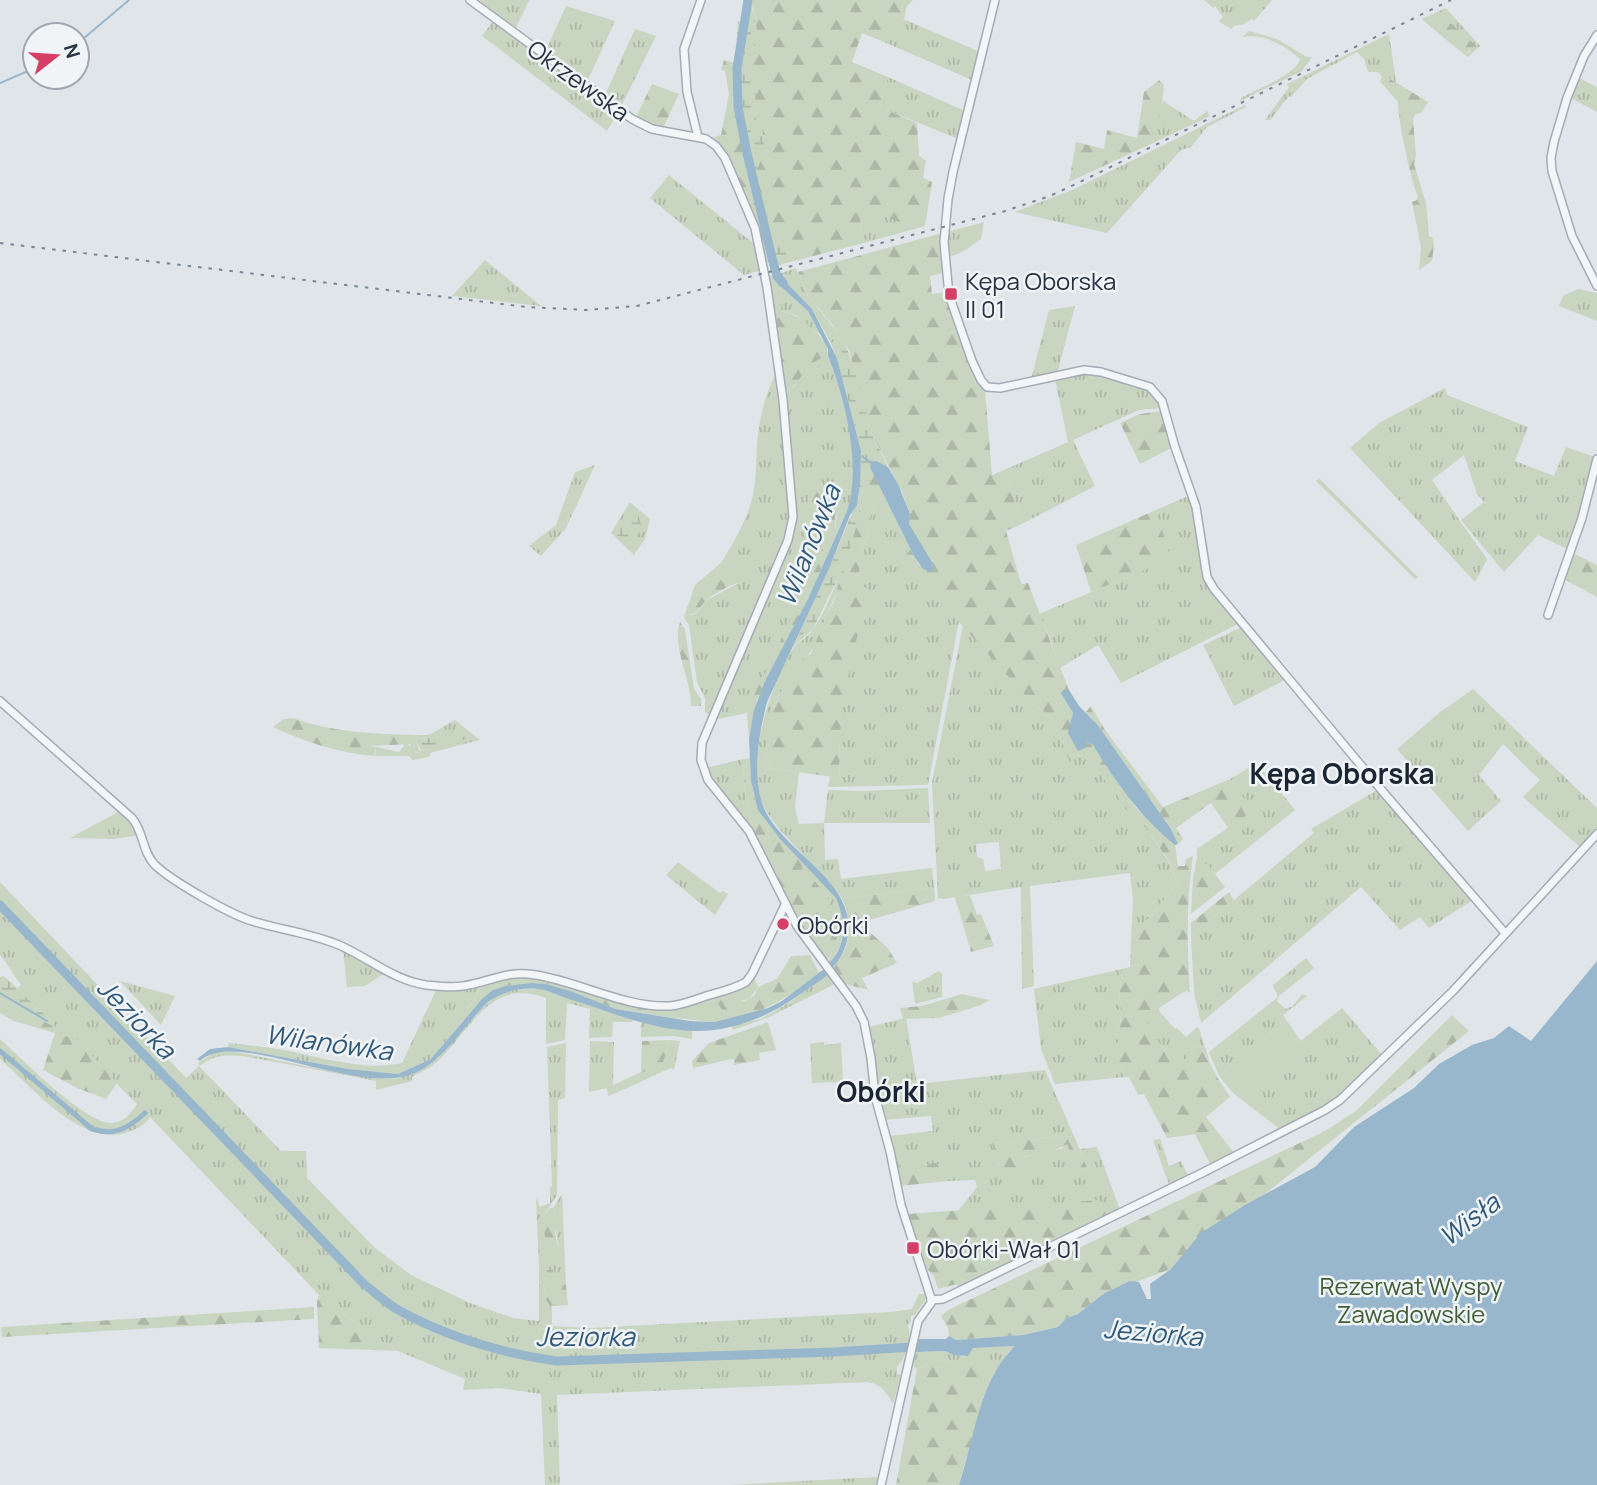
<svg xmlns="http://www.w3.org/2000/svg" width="1597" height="1485" font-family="Manrope,sans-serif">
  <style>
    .grass { fill: url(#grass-tufts); fill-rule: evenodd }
    .forest { fill: url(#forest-firs) }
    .wetland { fill: url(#wetland-marsh) }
    .green { fill: #c8d5c1 }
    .water { fill: #99b7cc }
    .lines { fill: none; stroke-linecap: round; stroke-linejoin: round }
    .stream { stroke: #99b7cc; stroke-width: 2 }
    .canal { stroke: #99b7cc; stroke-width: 5 }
    .river { stroke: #99b7cc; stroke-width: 9 }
    .minor-casing { stroke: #a5acb5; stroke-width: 10 }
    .minor { stroke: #f3f6f8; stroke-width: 7 }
    .rail { stroke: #798695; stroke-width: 2; stroke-dasharray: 3.5 7; stroke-linecap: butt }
    .poi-dot { fill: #d73e65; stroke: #f0f4f7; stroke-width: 2.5 }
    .labels { text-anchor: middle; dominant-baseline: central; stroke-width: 5; stroke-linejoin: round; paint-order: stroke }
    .street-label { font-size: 24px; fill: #283443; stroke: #f0f4f7 }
    .poi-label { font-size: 24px; fill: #283443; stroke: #f0f4f7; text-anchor: start }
    .park-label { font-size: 24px; fill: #415f34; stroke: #f0f4f7 }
    .water-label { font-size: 26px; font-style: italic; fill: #2f5879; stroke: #f0f4f7 }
    .quarter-label { font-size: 28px; font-weight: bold; fill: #1a2534; stroke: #f0f4f7 }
  </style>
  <defs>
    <pattern id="grass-tufts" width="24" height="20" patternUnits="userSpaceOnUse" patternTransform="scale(1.75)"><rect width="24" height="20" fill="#c8d5c1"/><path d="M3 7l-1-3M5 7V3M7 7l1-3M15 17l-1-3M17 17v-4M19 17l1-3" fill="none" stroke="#acb7a7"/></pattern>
    <pattern id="forest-firs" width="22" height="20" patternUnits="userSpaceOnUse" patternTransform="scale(1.75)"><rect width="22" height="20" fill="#c8d5c1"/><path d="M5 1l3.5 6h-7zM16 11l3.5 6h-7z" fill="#acb7a7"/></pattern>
    <pattern id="wetland-marsh" width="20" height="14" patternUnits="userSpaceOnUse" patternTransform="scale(1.75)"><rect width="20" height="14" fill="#c8d5c1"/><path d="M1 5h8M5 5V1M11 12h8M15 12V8" fill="none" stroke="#acb7a7"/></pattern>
  </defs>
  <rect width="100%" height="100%" fill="#e0e5ea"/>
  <g class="grass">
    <polygon points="479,0 529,0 516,28"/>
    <polygon points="1204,0 1272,0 1254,21 1252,19 1244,24 1234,26 1231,29 1219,21 1223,17 1215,6 1213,8"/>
    <polygon points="566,6 615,21 587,82 546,50"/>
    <polygon points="1446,8 1480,46 1468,57 1465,55 1471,51 1433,26 1432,28 1422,19"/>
    <polygon points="894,15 980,52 972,80 884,42"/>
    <polygon points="493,21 617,114 607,131 482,36"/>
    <polygon points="635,29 656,36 621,107 605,95"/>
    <path d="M 1249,31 L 1277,39 L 1307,57 L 1312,57 L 1302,71 L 1240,101 L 1241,98 C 1257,89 1296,75 1300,59 C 1285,45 1263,33 1242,37 Z"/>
    <polygon points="1389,34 1396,82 1390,78 1384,86 1380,82 1382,76 1378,72 1368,72 1364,59 1357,52 1307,79 1291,97 1289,96 1270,120 1265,120 1289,87 1287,84"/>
    <polygon points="888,77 965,111 958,139 880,107"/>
    <polygon points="1577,77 1597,87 1597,112 1571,98"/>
    <polygon points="1163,101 1194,121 1207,111 1210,116 1151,144 1160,106"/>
    <polygon points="1245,105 1246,107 1207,127 1191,147 1181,150 1107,233 1015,212 1072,190"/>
    <polygon points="669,175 758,247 762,270 744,275 650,198"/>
    <polygon points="861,208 918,228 860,244"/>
    <path d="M 984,222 L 981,239 C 971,246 959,257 946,256 L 947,232 Z"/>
    <polygon points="485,260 541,306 452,296"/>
    <polygon points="796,268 808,296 843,339 831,343 812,309 778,274"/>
    <polygon points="774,275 779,285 808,311 821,335 809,328 798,316 782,311 771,298 768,276"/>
    <polygon points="1578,289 1597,293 1597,321 1559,306 1563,296"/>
    <polygon points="1075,306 1057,374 1031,379 1049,310"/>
    <path d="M 828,356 C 842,391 861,460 852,497 C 849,509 842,521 837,533 L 835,529 L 837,517 L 818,494 L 815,486 L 820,512 L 825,512 L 826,537 L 821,558 L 747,713 L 719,719 L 716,717 L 795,526 L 785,392 L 795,386 C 798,371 814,360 828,356 Z"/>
    <path d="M 776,373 L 790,514 L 788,530 L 712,716 L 705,712 L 705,698 L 697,682 L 689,625 L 684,618 L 685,614 L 692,615 L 697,612 L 707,600 L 744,580 L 722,562 C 734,541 746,522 752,499 C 758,477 755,456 758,434 C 761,412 766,392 776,373 Z"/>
    <path d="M 1088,373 C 1110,375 1155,383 1162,408 L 1139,410 L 1073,440 L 1095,486 L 1022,524 L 1004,470 L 1068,442 L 1055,379 Z"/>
    <path d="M 1445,388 L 1447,395 L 1528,427 L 1515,461 L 1554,476 L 1566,447 L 1595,457 C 1588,489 1579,519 1567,549 L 1538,535 L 1504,572 L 1461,520 L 1484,502 L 1477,494 L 1464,455 L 1432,480 C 1450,506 1467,532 1486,557 L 1487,560 L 1475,582 L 1350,448 L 1379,423 Z"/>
    <polygon points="595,465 566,528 541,556 529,546 556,525 575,472"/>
    <path d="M 875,495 L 879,497 L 919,574 L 959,621 L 928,785 L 828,787 L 830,776 L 840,778 C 837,732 844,686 856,641 C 862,619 872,614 867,589 L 857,583 L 864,545 L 869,535 Z"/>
    <polygon points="1188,496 1190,497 1205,577 1240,623 1121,683 1098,645 1060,668 1050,638 1039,614 1170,559 1156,510"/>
    <polygon points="630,502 650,519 645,539 634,555 611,533"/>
    <path d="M 840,574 L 843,574 C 838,588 833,601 827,614 C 823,623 822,632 818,640 C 810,657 794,668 785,684 C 771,709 761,740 770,768 L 799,772 L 795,807 L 799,824 L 824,823 L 828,790 L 860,791 L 928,788 L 930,823 L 824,823 L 825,860 L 838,859 L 841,879 L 932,868 L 934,887 L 842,899 C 820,866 785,843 765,809 C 742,770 770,686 792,650 C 796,643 805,639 811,632 C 824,615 832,593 840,574 Z"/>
    <path d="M 963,625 L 1031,702 L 1052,718 L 1070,761 L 1076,755 L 1091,759 L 1095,768 L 1118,796 L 1121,805 L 1146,828 L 1172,867 L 1177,884 L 1131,939 L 1133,900 L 1130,873 L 1030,886 L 1034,986 L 1022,989 L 1021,887 L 943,899 L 938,898 L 932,783 ZM 999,842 L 1001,869 L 985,871 L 983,859 L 977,857 L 976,844 Z"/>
    <polygon points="1242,627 1285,680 1234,706 1203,645"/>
    <polygon points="1473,689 1597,808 1597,829 1580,847 1523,797 1540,780 1503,744 1479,775 1501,801 1468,831 1397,749 1439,713"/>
    <polygon points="455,720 480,740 430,753 429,757 413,760 409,756 375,756 376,747 399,752 404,746 403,744 407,743 416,753 420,753 421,750 430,750 438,737 418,739 414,735 429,735"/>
    <polygon points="743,759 745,792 752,832 710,778 706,768"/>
    <polygon points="1257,763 1295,810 1215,874 1197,858 1197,849 1252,811 1230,779"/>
    <polygon points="1377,790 1473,900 1429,928 1420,917 1400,930 1361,887 1201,1023 1194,993 1191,936 1314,833 1311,829"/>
    <polygon points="120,811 132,822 140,835 114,839 70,838"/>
    <polygon points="678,862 720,893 723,891 728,894 715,915 666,875"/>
    <path d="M 805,865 C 815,875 827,885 835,897 C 849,917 845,948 828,964 L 833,947 L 830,901 L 802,868 Z"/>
    <path d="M 0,882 L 186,1078 L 199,1066 L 281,1151 L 306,1151 L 307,1178 L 375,1248 L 411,1275 L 470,1303 L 513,1318 L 539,1321 L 539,1267 L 536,1198 L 540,1207 L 550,1203 L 550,1187 L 552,1186 L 547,1047 L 566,1043 L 565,1098 L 558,1100 L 557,1195 L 543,1217 L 547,1235 L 559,1246 C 554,1233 558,1221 553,1208 L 562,1194 L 566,1285 L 553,1280 L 553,1270 L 547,1270 L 544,1290 L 552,1308 L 552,1326 L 590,1328 L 891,1312 L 912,1309 L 919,1294 L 927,1294 L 926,1299 L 915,1315 L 911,1316 L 911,1321 L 907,1325 C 914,1336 905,1359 897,1367 L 897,1374 L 901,1375 L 893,1404 C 886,1392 883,1385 867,1382 L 557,1395 L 560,1485 L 545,1485 L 541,1394 L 499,1388 L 463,1390 L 465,1379 L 398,1351 L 374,1337 L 319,1295 L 150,1117 C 145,1125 137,1129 128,1132 C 83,1149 32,1087 0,1059 L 0,1039 C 21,1058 87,1125 112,1123 C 125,1122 130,1114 137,1104 L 116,1083 L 55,1033 L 54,1023 L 17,988 L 21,985 C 13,975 9,965 0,955 Z"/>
    <polygon points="343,950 385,973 365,986 347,987"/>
    <polygon points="1306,958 1314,968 1279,996 1277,1001 1285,1009 1293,1006 1302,994 1307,996 1283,1015 1287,1021 1219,1076 1209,1052 1278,997 1273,985"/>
    <polygon points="1122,969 1119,998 1122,1009 1116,1056 1124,1077 1055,1084 1041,1049 1034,989"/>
    <polygon points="939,971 942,974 942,997 915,1004 912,982 917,983"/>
    <polygon points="828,975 835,984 767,1018 733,1030 731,1026 760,1019 785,1005"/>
    <polygon points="754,978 758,987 750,998 741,1001 720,996 718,1004 725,1014 738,1012 739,1017 715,1022 673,1018 674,1007 747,985"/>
    <polygon points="120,981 175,996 161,1025"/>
    <path d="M 482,984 L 475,999 L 467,1008 L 471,1012 L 431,1059 L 398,1074 L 348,1069 L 228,1047 L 229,1043 C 245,1045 262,1046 278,1049 C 319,1056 361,1072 402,1063 L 437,988 Z"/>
    <path d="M 529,989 L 541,989 L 634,1020 L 631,1022 L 613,1022 L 612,1037 L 589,1038 L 590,1009 L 567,1003 L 565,1040 L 546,1044 L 546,998 C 491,977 472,1028 439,1060 C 432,1067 421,1072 412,1077 L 412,1081 L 376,1090 L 376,1081 L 243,1056 C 226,1055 214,1054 200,1066 L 198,1063 L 213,1053 L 232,1051 L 344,1074 L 385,1079 L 399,1078 L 438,1058 L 483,1007 L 495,997 L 514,990 Z"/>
    <polygon points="1342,1008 1383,1056 1336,1101 1281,1130 1234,1094"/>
    <polygon points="1160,1012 1175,1029 1177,1028 1186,1037 1197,1027 1199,1028 1210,1063 1201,1047 1194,1046 1191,1056 1184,1060 1180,1056 1180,1046 1165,1051 1150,1030 1147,1020"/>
    <path d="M 906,1018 L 917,1084 L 1045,1070 L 1074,1136 L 993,1143 L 997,1153 L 998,1166 L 1043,1151 L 1061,1149 L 1068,1143 L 1077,1171 L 1087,1170 L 1080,1149 L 1097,1147 L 1120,1210 L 1107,1216 L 989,1209 L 958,1211 L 977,1187 L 975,1180 L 948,1181 L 946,1173 C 927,1166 912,1156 892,1151 L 889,1136 L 933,1131 L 931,1116 L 884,1120 L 876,1089 L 868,1027 Z"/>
    <polygon points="641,1022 692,1030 692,1039 674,1036 641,1037"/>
    <path d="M 670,1040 L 680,1041 L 674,1070 L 671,1068 C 649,1077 629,1088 608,1096 L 607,1088 L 589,1092 L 590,1041 L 614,1042 L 613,1085 L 663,1062 Z"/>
    <polygon points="823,1042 824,1045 841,1043 843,1082 812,1083 810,1044"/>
    <polygon points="1160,1139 1169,1166 1181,1161 1189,1177 1170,1187 1153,1140"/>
    <polygon points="1017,1346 1009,1351 994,1376 990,1366 938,1360 917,1369 913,1366 916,1352 945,1351 964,1357 972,1348"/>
    <polygon points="877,1477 878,1485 730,1485"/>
  </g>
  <g class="forest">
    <path d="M 751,0 L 913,0 L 907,6 L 904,19 L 894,15 L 884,42 L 862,33 L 852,62 L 888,77 L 880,107 L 917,123 L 919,156 L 926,161 L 923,178 L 932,182 L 925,226 L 918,228 L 861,209 L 860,244 L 794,261 L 791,253 L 776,250 L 756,170 C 762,161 766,138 761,127 C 758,122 757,123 756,118 C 754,105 754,91 754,78 L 741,69 L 743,53 L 755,47 L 756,21 Z"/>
    <polygon points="1439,20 1450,23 1475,45 1465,55 1432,28"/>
    <polygon points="724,60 735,63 732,101 772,263 767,263 756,225 726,151 711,138 721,135 729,94 725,71 721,70"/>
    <path d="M 1389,78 L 1428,102 L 1422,112 L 1415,115 L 1413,119 L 1416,155 L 1414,164 L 1426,203 L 1429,236 L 1433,238 L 1434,245 L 1432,261 L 1419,270 L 1421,247 L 1412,202 L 1417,200 L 1418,196 C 1412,185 1397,116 1398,102 L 1384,86 Z"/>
    <path d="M 1159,80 L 1164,85 C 1163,103 1157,127 1151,144 L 1069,182 L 1076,142 L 1104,149 L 1107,130 L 1137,138 L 1144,92 Z"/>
    <polygon points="652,84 679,94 663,128 649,125 636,117"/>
    <path d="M 939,234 L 942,239 L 943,273 L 930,276 L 932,294 L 946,292 L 974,369 L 985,390 L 992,475 L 1004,470 L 1022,524 L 1006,531 L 1020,580 L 1022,584 L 1028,583 L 1069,690 L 1063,690 L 1062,693 L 1073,713 L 1069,733 L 1093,745 L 1127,793 L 1135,807 L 1175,845 L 1178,866 L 1185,866 L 1186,859 L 1193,856 C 1186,902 1187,947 1190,993 L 1187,991 L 1182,993 L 1159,1008 L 1160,1012 L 1147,1020 L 1150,1030 L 1165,1051 L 1174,1044 L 1180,1045 L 1180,1055 L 1184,1060 L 1191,1056 L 1194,1046 L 1201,1047 L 1217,1077 L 1230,1097 L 1206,1117 L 1217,1131 L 1167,1138 L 1144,1094 L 1138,1095 L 1129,1077 L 1124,1077 L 1116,1056 L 1122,1009 L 1119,998 L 1122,969 L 1130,967 L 1131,939 L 1177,884 L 1172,866 L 1146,828 L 1121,805 L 1118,796 L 1095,768 L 1091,759 L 1076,755 L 1070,762 L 1052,718 L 1031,702 L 940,601 L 919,574 L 879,497 L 875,496 L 869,535 L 864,545 L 857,583 L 867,589 C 872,614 862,619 856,642 C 845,686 837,732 840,778 L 770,768 C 767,757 765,747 766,735 C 769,717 791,660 810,655 C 819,638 823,619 833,603 L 860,513 L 863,463 L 870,467 L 875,476 L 914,556 L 920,566 L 933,566 L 909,524 L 910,514 L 903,494 L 871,432 L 849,350 L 832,324 L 808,296 L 798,272 Z"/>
    <path d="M 771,298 L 780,298 L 782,311 L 804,319 C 812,335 828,334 828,356 C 801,363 800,388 785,392 Z"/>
    <polygon points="1161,411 1163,413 1173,447 1140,464 1120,423 1140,414"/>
    <polygon points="1319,478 1418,577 1415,579 1316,481"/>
    <path d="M 811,485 L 815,486 L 825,504 L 833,507 C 838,519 833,526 837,533 L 808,599 L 757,700 L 749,739 L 747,713 L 755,693 L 821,558 L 826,537 L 825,513 L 811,513 L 808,490 Z"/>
    <polygon points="1156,510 1171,559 1091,592 1076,545"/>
    <polygon points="1571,552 1597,565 1597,597 1562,578"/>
    <path d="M 722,562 L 745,580 C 732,585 719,590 708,599 C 699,606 698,617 685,614 L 695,585 Z"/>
    <path d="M 680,622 L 685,629 L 694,689 L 701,699 L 701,706 L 691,706 C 692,681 671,645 680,622 Z"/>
    <polygon points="1091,706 1105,730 1163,807 1230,779 1253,811 1228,828 1211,803 1176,828 1183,839 1178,844 1171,829 1097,724 1086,712"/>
    <path d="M 292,718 C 332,732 372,734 414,735 L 418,739 L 416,742 L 421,753 L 412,752 L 410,744 L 370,746 L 376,747 L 374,756 C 339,753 305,742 273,727 L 284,719 Z"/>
    <path d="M 750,758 C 749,810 771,829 805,865 L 802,868 C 818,884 839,906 838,930 C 837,941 831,953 827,962 L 802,929 L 752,832 L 745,792 L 743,759 Z"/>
    <polygon points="1197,858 1209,866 1225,887 1191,914 1193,878"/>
    <path d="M 934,887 L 935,901 L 859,923 L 887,947 L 897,963 L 862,978 L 868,990 L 842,983 L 832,968 C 851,950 853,922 842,899 Z"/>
    <polygon points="1229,892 1234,900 1191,936 1191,923"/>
    <polygon points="970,895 977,915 981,914 994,946 971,952 955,897"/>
    <path d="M 810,955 L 819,973 C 795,994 770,1009 739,1017 L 738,1012 L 725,1014 L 718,1004 L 700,1013 L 696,1010 L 695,1006 L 720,996 L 744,1001 L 754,996 L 758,987 L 777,979 L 791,956 Z"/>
    <polygon points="508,975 543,979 608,996 674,1007 673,1018 616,1009 569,991 546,984 505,986 493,990 471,1012 467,1009 475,999 482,984"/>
    <polygon points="962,994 989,1000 981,1005 939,1018 903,1019 900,1008 922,1006"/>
    <polygon points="0,998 55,1027 55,1033 78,1040 117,1083 106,1099 77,1088 43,1070 55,1033 14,1021 0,1013"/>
    <polygon points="1452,1015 1469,1031 1171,1269 1103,1294 1078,1314 1067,1318 1058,1327 1023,1335 955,1340 949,1336 948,1328 941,1316 948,1310 1325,1131 1356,1111"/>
    <polygon points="768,1022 776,1050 759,1053 760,1060 734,1065 734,1059 731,1059 693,1068 692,1061 709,1043"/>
    <polygon points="670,1040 663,1062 641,1073 642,1041"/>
    <path d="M 1074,1136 L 1088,1170 L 1077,1171 L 1067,1144 C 1059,1151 1036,1153 1024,1157 L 1025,1175 L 1000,1177 L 1002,1172 C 999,1168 993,1148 992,1143 Z"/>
    <polygon points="908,1149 926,1165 936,1163 946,1173 948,1181 899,1186 892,1151"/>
    <polygon points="1100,1200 1107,1217 960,1288 957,1284 938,1289 934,1276 927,1269 907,1214"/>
    <polygon points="550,1208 553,1208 557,1223 555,1233 559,1251 552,1258 547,1256 543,1217"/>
    <path d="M 547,1270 L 553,1270 L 554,1280 L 566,1285 L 568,1305 C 564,1305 554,1307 550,1305 C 541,1298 545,1278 547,1270 Z"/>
    <polygon points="319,1295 374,1337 398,1351 319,1348 317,1302"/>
    <polygon points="314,1307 314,1319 2,1337 1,1327"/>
    <polygon points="938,1360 976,1364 984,1360 990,1366 994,1376 984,1396 959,1485 896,1485 917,1369"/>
  </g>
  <g class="wetland">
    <path d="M 746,1 L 750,3 C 757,19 761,41 750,55 L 743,54 L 741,68 C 746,70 753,72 754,78 C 757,90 754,105 756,118 C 757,123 759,122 761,128 C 767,140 763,160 756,170 L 776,249 L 791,253 L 794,261 L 773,267 L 732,101 L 738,21 L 743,22 Z"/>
    <polygon points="843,339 855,369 871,432 888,467 871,462 870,467 863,464 860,513 843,574 840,574 813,629 793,647 829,569 859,496 861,451 837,358 831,343"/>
    <polygon points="629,513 639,517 642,528 631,546 617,535"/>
    <path d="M 457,730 L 463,730 L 469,735 C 459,747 435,750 421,750 L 416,742 L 418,739 L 438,737 Z"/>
    <polygon points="4,976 54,1023 55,1027 0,998 0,977"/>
  </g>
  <g class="green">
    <polygon points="1287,1021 1301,1041 1234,1094 1219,1076"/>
    <polygon points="1217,1131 1234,1153 1211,1166 1195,1134"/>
  </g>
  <g class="water">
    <path d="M 778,274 L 812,309 L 837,358 L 861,451 L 860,485 L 857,505 L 850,515 L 829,569 L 767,702 C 759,734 752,771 762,803 C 778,851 856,878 848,935 C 846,948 841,959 832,968 L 828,964 C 847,946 846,921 836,898 L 780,839 L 758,810 L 751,781 L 749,739 L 754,710 L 765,681 L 808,599 L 847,511 C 862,466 845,399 828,356 L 828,349 L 808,311 L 779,285 L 774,275 Z"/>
    <polygon points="876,461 888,467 898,484 910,514 909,524 932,562 933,570 931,572 923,569 914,556 870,467 871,462"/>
    <path d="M 1063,690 L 1069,690 L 1079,706 L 1097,724 L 1171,829 L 1178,844 L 1175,845 C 1142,819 1115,781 1093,745 L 1087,742 L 1085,748 L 1078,751 L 1068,733 L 1073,713 L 1061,693 Z"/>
    <path d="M 1597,961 L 1597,1485 L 959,1485 C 974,1440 979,1380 1015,1346 L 973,1348 L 968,1356 L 954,1355 L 945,1351 L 916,1352 L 919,1339 L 946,1339 L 949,1336 L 956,1340 L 1023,1335 L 1058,1327 L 1067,1318 L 1078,1314 L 1103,1294 L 1130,1281 L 1139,1282 L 1147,1299 L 1151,1299 L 1150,1284 L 1171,1269 L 1201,1233 L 1245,1205 L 1315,1167 L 1354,1127 L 1414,1088 L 1439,1064 L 1472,1045 L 1494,1038 L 1509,1026 L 1531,1041 Z"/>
    <path d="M 824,969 L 828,975 C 789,1002 763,1023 714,1030 C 664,1036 615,1013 569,999 C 559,996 548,990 538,989 C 520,987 502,992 488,1002 C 463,1026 446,1059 415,1073 C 357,1098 237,1027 200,1061 L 197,1059 L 210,1049 L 228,1047 L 348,1069 L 398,1074 L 431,1059 L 482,999 L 493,990 L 505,986 L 532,983 L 546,984 L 570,991 L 616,1009 L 690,1021 L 715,1022 L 768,1008 L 782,1001 Z"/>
  </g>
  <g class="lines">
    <g class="stream">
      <polyline points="77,44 129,0"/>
      <polyline points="0,83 35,68"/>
      <polyline points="862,456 871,463"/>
      <polyline points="0,993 47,1021"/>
    </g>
    <path class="canal" d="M 0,1051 L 92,1129 C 115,1136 127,1129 145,1113"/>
    <g class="river">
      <polyline points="748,0 737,68 738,107 747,153 772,258 777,276 783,283"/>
      <path d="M 0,905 L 364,1284 C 376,1293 387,1304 400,1311 C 448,1337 501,1353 556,1361 L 834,1352 L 928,1346"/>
    </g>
    <g class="minor-casing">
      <g id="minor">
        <polyline points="470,0 632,119 652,129 706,139 716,146 725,158 755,228 767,287 783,400 793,517 788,540 702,743 701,760 708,780 749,831 797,926 856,1006 864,1022 871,1058 875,1096 890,1151 901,1205 931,1298 931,1303 918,1321 881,1485"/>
        <polyline points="995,0 953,172 948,199 944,242 949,295 972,361 981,380 987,387 1000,388 1084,370 1101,372 1150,387 1162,401 1175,447 1196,507 1207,577 1214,589 1384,793 1505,933"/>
        <polyline points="1597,35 1584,56 1567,98 1554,142 1551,158 1552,171 1572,236 1597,286"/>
        <polyline points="698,137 687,92 684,49 701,0"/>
        <polyline points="1548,615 1582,518 1597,459"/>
        <path d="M 0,701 L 132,818 C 144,832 142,852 155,865 C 172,881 229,914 252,921 C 281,930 311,933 339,945 C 369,958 393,980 426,985 C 437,986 451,988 463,986 C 491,982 504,970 536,975 C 580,982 625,1008 670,1006 C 683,1005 694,1000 706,996 C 720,992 734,989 746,982 L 752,974 L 785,905"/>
        <polyline points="931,1300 943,1299 1200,1174 1325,1110 1340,1100 1453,991 1597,834"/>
      </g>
    </g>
    <use href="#minor" class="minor"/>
    <polyline class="rail" points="0,243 527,307 586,310 637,306 1005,211 1050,196 1084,180 1451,0"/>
  </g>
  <g class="poi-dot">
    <rect x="944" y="287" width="14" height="14" rx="3.5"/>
    <circle cx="783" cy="924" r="7"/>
    <rect x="906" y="1241" width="14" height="14" rx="3.5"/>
  </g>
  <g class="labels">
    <g class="street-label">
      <text transform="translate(579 80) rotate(36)">Okrzewska</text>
    </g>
    <g class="poi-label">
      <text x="965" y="280">Kępa Oborska<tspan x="965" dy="28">II 01</tspan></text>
      <text x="797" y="924">Obórki</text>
      <text x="927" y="1248">Obórki-Wał 01</text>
    </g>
    <g class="park-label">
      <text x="1411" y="1285">Rezerwat Wyspy<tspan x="1411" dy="28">Zawadowskie</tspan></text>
    </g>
    <g class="water-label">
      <text transform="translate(808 545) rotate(-68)">Wilanówka</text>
      <text transform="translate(137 1018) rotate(46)">Jeziorka</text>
      <text transform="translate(329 1042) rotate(8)">Wilanówka</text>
      <text transform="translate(1469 1219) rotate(-37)">Wisła</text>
      <text transform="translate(1153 1332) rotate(5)">Jeziorka</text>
      <text x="585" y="1336">Jeziorka</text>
    </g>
    <g class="quarter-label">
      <text x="1342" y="773">Kępa Oborska</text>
      <text x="881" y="1091">Obórki</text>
    </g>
  </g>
  <g transform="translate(56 56) rotate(73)"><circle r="33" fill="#f0f4f7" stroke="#a0a7af" stroke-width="2"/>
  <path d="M0-5L12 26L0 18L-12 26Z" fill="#d73e65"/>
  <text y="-10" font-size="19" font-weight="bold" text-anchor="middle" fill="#283443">N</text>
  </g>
</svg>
